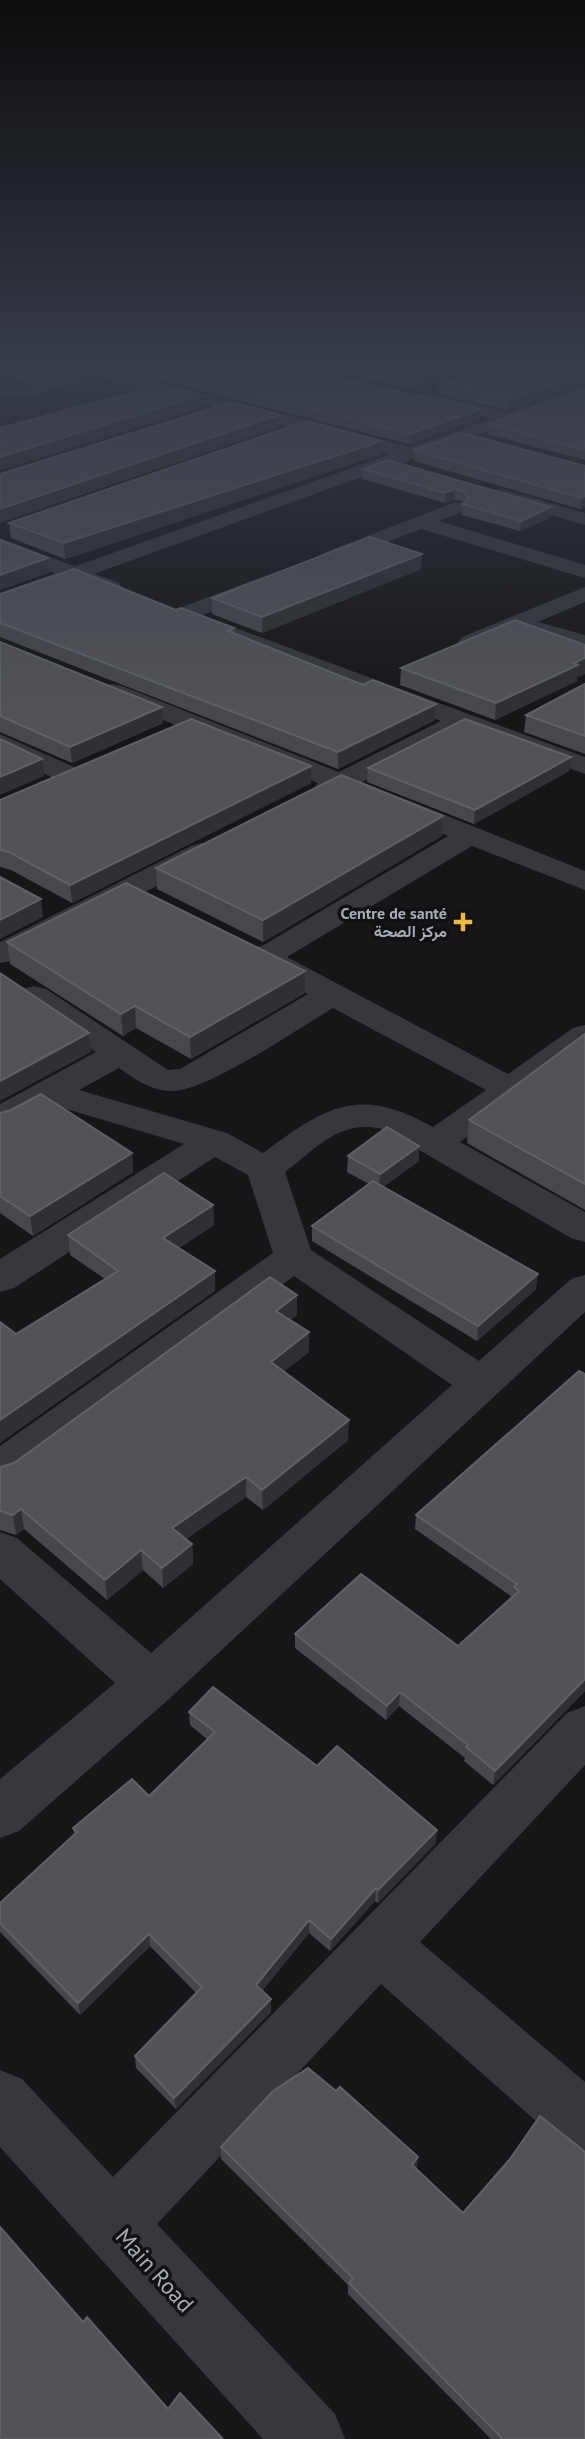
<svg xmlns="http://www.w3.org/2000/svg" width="585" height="2439" font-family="'PT Sans',Vazirmatn,sans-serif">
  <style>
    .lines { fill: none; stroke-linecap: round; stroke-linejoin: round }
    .minor { fill: #37383d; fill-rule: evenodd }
    .tertiary { fill: #37383d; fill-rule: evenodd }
    .wall { fill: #47484d }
    .shaded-wall { fill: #2f3033 }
    .building { fill: #525358; stroke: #5f6167; stroke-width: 2 }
    .poi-dot { fill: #edba39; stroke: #111113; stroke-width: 2.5 }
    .labels { text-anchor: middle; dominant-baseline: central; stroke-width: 7; stroke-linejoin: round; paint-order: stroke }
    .far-poi-label { font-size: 16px; font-weight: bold; fill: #a8acb7; stroke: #111113; text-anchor: end }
    .near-street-label { font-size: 23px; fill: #a8acb7; stroke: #111113 }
  </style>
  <rect width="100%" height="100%" fill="#161618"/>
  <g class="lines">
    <g class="minor">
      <polygon points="65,366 94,366 417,449 419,453 410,459 94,376 26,397 0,397 0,387 25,387 75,372"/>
      <polygon points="429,394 515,414 518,418 509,423 423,403 420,399 423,395"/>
      <polygon points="500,489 585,513 585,525 493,499 490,495 493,491"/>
      <polygon points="455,502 462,504 465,508 462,512 439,521 585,565 585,578 421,529 335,562 321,562 317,558 321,554"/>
      <polygon points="0,538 119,583 122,588 119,593 103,593 0,551"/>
      <polygon points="262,577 270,579 273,584 270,589 190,620 174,620 171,615 174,610"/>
      <polygon points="585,587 585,602 538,622 585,635 585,649 518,630 470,649 462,647 458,642 462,637"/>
      <path d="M 230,626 L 585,757 L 585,774 L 463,729 L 362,782 L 585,871 L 585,890 L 472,846 L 287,957 L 508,1074 L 573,1028 L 585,1025 L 585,1051 L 460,1142 L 585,1212 L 585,1242 L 571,1238 L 383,1129 C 339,1119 317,1148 285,1172 L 311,1250 L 479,1361 L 571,1279 L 585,1275 L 585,1312 L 169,1699 L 19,1831 L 0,1838 L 0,1779 L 115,1683 L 0,1579 L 0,1532 L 17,1538 L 151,1653 L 452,1385 L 294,1276 L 16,1481 L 0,1486 L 0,1446 L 273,1253 L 248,1175 L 215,1157 L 14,1288 L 0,1292 L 0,1259 L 184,1144 L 53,1105 L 13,1127 L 0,1130 L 0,1104 L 96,1052 L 22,1003 L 18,996 L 22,989 L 34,986 L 46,989 L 168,1070 L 180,1069 L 308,994 L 248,962 L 243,955 L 248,948 L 262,946 L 448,836 L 341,792 L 327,797 L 317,795 L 313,789 L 318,783 L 104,696 L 101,691 L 104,686 L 113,684 L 122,686 L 339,772 L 441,721 L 222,638 L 218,633 L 222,628 ZM 333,1008 L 486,1090 L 433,1127 C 359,1085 326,1106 263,1153 L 227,1133 L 79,1090 L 119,1068 C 135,1079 151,1091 172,1091 C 206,1092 299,1028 333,1008 Z"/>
      <polygon points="0,734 81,770 84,776 81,782 71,784 61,782 0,752"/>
      <polygon points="201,843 211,846 215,852 211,858 11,961 0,963 0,942 191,846"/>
      <polygon points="585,1706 585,1765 420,1942 585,2082 585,2154 563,2145 381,1984 157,2224 335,2414 345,2439 263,2439 0,2147 0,2070 22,2079 113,2177 567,1713"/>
    </g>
    <polygon class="tertiary" points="585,385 585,396 0,608 0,593"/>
  </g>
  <g class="wall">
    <polygon points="0,366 68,366 69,371 30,383 0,374"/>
    <polygon points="104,366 280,366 480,419 410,444"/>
    <polygon points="306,366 473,366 409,388"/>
    <polygon points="585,366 508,410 438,394 439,385"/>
    <polygon points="585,389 585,460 487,434 488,424"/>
    <polygon points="414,450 585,466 585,507 580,509 414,461"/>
    <polygon points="382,454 65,559 11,538 9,523"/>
    <polygon points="363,469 551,507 550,518 520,531 462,515 462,504 464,503 463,501 454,500 445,503 362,479"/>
    <polygon points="422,554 421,569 262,633 212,614 212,598"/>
    <polygon points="0,594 176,610 234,628 235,633 363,685 436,704 435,720 338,769 0,637"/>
    <polygon points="0,642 163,723 72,763 0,732"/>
    <polygon points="401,668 577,678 577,681 495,720 400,685"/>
    <polygon points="585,684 585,754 524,732 526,715"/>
    <polygon points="571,757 569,771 474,824 367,782 368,768"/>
    <polygon points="311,766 311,783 72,903 11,870 0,867 0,800"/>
    <polygon points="443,816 442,836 263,942 157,889 156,868"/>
    <polygon points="7,942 305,971 305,993 191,1059 136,1028 123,1036 10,964"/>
    <polygon points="585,1034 585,1210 467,1143 469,1120"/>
    <polygon points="0,1113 132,1153 133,1172 33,1236 0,1213"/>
    <polygon points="419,1146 419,1161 383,1187 536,1289 477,1341 312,1241 312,1226 369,1184 347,1172 348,1156"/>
    <polygon points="213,1205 214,1225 179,1248 215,1291 16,1334 105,1279 70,1255 68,1235"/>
    <polygon points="297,1315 290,1320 309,1352 284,1371 348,1440 263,1510 246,1497 186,1539 192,1544 193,1564 163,1588 143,1570 107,1600 24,1529 16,1535 0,1530 0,1467 14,1463"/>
    <polygon points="585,1374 585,1691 493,1785 464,1761 465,1758 399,1706 386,1720 295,1648 295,1634 458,1646 512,1597 415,1529 416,1515"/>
    <polygon points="189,1712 317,1766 436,1843 378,1903 375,1901 330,1951 309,1933 262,1991 271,1999 271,2012 176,2109 136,2068 135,2056 196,1993 150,1946 80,2015 0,1932 0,1903 74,1835 73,1828 149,1796 208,1740 190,1725"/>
    <polygon points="221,2147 416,2169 585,2439 491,2439 348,2294 348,2285 221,2159"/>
  </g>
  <g class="shaded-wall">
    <polygon points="54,366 68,366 69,371 30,383 29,373"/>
    <polygon points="447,366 473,366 409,388 409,379"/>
    <polygon points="585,374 585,383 508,410 508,400"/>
    <polygon points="203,395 203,407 0,470 0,457"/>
    <polygon points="481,409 480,419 410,444 410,434"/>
    <polygon points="279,415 279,427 0,523 0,509"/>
    <polygon points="382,441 382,454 65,559 64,543"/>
    <polygon points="455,489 454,500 445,503 445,493"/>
    <polygon points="585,496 585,507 580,509 581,498"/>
    <polygon points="551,507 550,518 520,531 521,521"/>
    <polygon points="422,554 421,569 262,633 262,617"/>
    <polygon points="48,558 49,573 0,590 0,575"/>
    <polygon points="585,658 585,674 577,678 577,681 495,720 496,703"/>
    <polygon points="436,704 435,720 338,769 338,752"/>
    <polygon points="162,707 163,723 72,763 70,747"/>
    <polygon points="571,757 569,771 474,824 475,810"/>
    <polygon points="42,759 44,776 0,795 0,777"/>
    <polygon points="311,766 311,783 72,903 70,885"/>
    <polygon points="443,816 442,836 263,942 263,920"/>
    <polygon points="41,899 43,917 0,939 0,920"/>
    <polygon points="305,971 305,993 191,1059 190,1037"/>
    <polygon points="135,1006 136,1028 123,1036 121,1014"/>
    <polygon points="89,1033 91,1052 0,1101 0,1081"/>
    <polygon points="419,1146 419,1161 379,1190 380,1174"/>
    <polygon points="132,1153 133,1172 33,1236 30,1216"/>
    <polygon points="213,1205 214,1225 164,1257 163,1238"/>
    <polygon points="215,1271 215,1291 0,1443 0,1420"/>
    <polygon points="538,1274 536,1289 477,1341 478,1326"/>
    <polygon points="297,1295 297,1315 276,1331 276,1311"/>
    <polygon points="309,1332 309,1352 272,1381 271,1362"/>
    <polygon points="349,1420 348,1440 263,1510 262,1490"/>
    <polygon points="246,1477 246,1497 173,1548 172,1528"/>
    <polygon points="21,1509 24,1529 16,1535 13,1515"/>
    <polygon points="192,1544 193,1564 163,1588 162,1568"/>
    <polygon points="141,1550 143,1570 107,1600 105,1580"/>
    <polygon points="585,1679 585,1691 493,1785 495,1771"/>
    <polygon points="400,1692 399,1706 386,1720 387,1706"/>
    <polygon points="437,1830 436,1843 378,1903 378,1890"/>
    <polygon points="376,1888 375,1901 330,1951 331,1939"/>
    <polygon points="309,1920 309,1933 256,1998 256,1985"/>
    <polygon points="149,1934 150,1946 80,2015 78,2003"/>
    <polygon points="271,1999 271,2012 176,2109 174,2098"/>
    <polygon points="418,2157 417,2168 411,2177 412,2165"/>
  </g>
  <g class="building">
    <polygon points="2,366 54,366 29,373"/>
    <polygon points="140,366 280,366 481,409 410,434"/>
    <polygon points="349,366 447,366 409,379"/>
    <polygon points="493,366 585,366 585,374 508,400 439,385"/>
    <polygon points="160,385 203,395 0,457 0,428"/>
    <polygon points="585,389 585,450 488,424"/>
    <polygon points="232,402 279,415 0,509 0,474"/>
    <polygon points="307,421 382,441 64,543 9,523"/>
    <polygon points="463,433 585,466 585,496 581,498 414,450"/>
    <polygon points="387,460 551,507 521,521 462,504 469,500 463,491 455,489 445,493 363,469"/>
    <polygon points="370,537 422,554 262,617 212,598"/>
    <polygon points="0,540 48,558 0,575"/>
    <polygon points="74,569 176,610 181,608 234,628 228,631 363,685 373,680 436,704 338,752 0,623 0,594"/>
    <polygon points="515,620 585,645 585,658 574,663 578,665 496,703 401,668"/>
    <polygon points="0,642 162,707 70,747 0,716"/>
    <polygon points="585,684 585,736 526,715"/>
    <polygon points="191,719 311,766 70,885 9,852 0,850 0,800"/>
    <polygon points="465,719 571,757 475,810 368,768"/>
    <polygon points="0,739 42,759 0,777"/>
    <polygon points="341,775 443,816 263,920 156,868"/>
    <polygon points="0,877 41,899 0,920"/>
    <polygon points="126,883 305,971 190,1037 135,1006 121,1014 7,942"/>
    <polygon points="0,973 89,1033 0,1081"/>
    <polygon points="585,1034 585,1184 469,1120"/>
    <polygon points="41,1094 132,1153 30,1216 0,1196 0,1113 11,1110"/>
    <polygon points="387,1127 419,1146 380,1174 348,1156"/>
    <polygon points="164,1173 213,1205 163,1238 215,1271 0,1420 0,1322 16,1334 118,1271 68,1235"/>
    <polygon points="373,1181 538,1274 478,1326 312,1226"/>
    <polygon points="270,1277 297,1295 276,1311 309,1332 271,1362 349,1420 262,1490 246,1477 172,1528 192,1544 162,1568 141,1550 105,1580 21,1509 13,1515 0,1511 0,1467 14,1463"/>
    <polygon points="579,1371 585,1374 585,1679 495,1771 466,1747 468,1745 400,1692 387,1706 295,1634 361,1574 458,1646 519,1591 514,1587 517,1584 416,1515"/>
    <polygon points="213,1687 317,1766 337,1746 437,1830 378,1890 376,1888 331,1939 309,1920 256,1985 271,1999 174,2098 135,2056 202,1987 149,1934 78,2003 0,1923 0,1903 77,1832 73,1828 132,1779 149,1796 215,1732 189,1712"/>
    <polygon points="308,2068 336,2091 340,2087 418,2157 412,2165 463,2213 510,2159 540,2116 585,2152 585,2439 503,2439 349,2283 353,2278 221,2147 273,2091"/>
    <polygon points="0,2227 83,2322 87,2317 168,2409 180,2393 223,2439 0,2439"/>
  </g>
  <linearGradient id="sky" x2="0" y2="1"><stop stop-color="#0c0c0d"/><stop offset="0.52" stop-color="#363c48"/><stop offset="1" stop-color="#363c48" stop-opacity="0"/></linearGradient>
  <rect width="585" height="707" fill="url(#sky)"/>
  <path class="poi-dot" d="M459.5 911.5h7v7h7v7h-7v7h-7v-7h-7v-7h7z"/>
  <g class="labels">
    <g class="far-poi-label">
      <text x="447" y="913">Centre de santé<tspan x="447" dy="18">مركز الصحة</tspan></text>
    </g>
    <g class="near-street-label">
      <text transform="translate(155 2270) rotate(48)">Main Road</text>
    </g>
  </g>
</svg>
